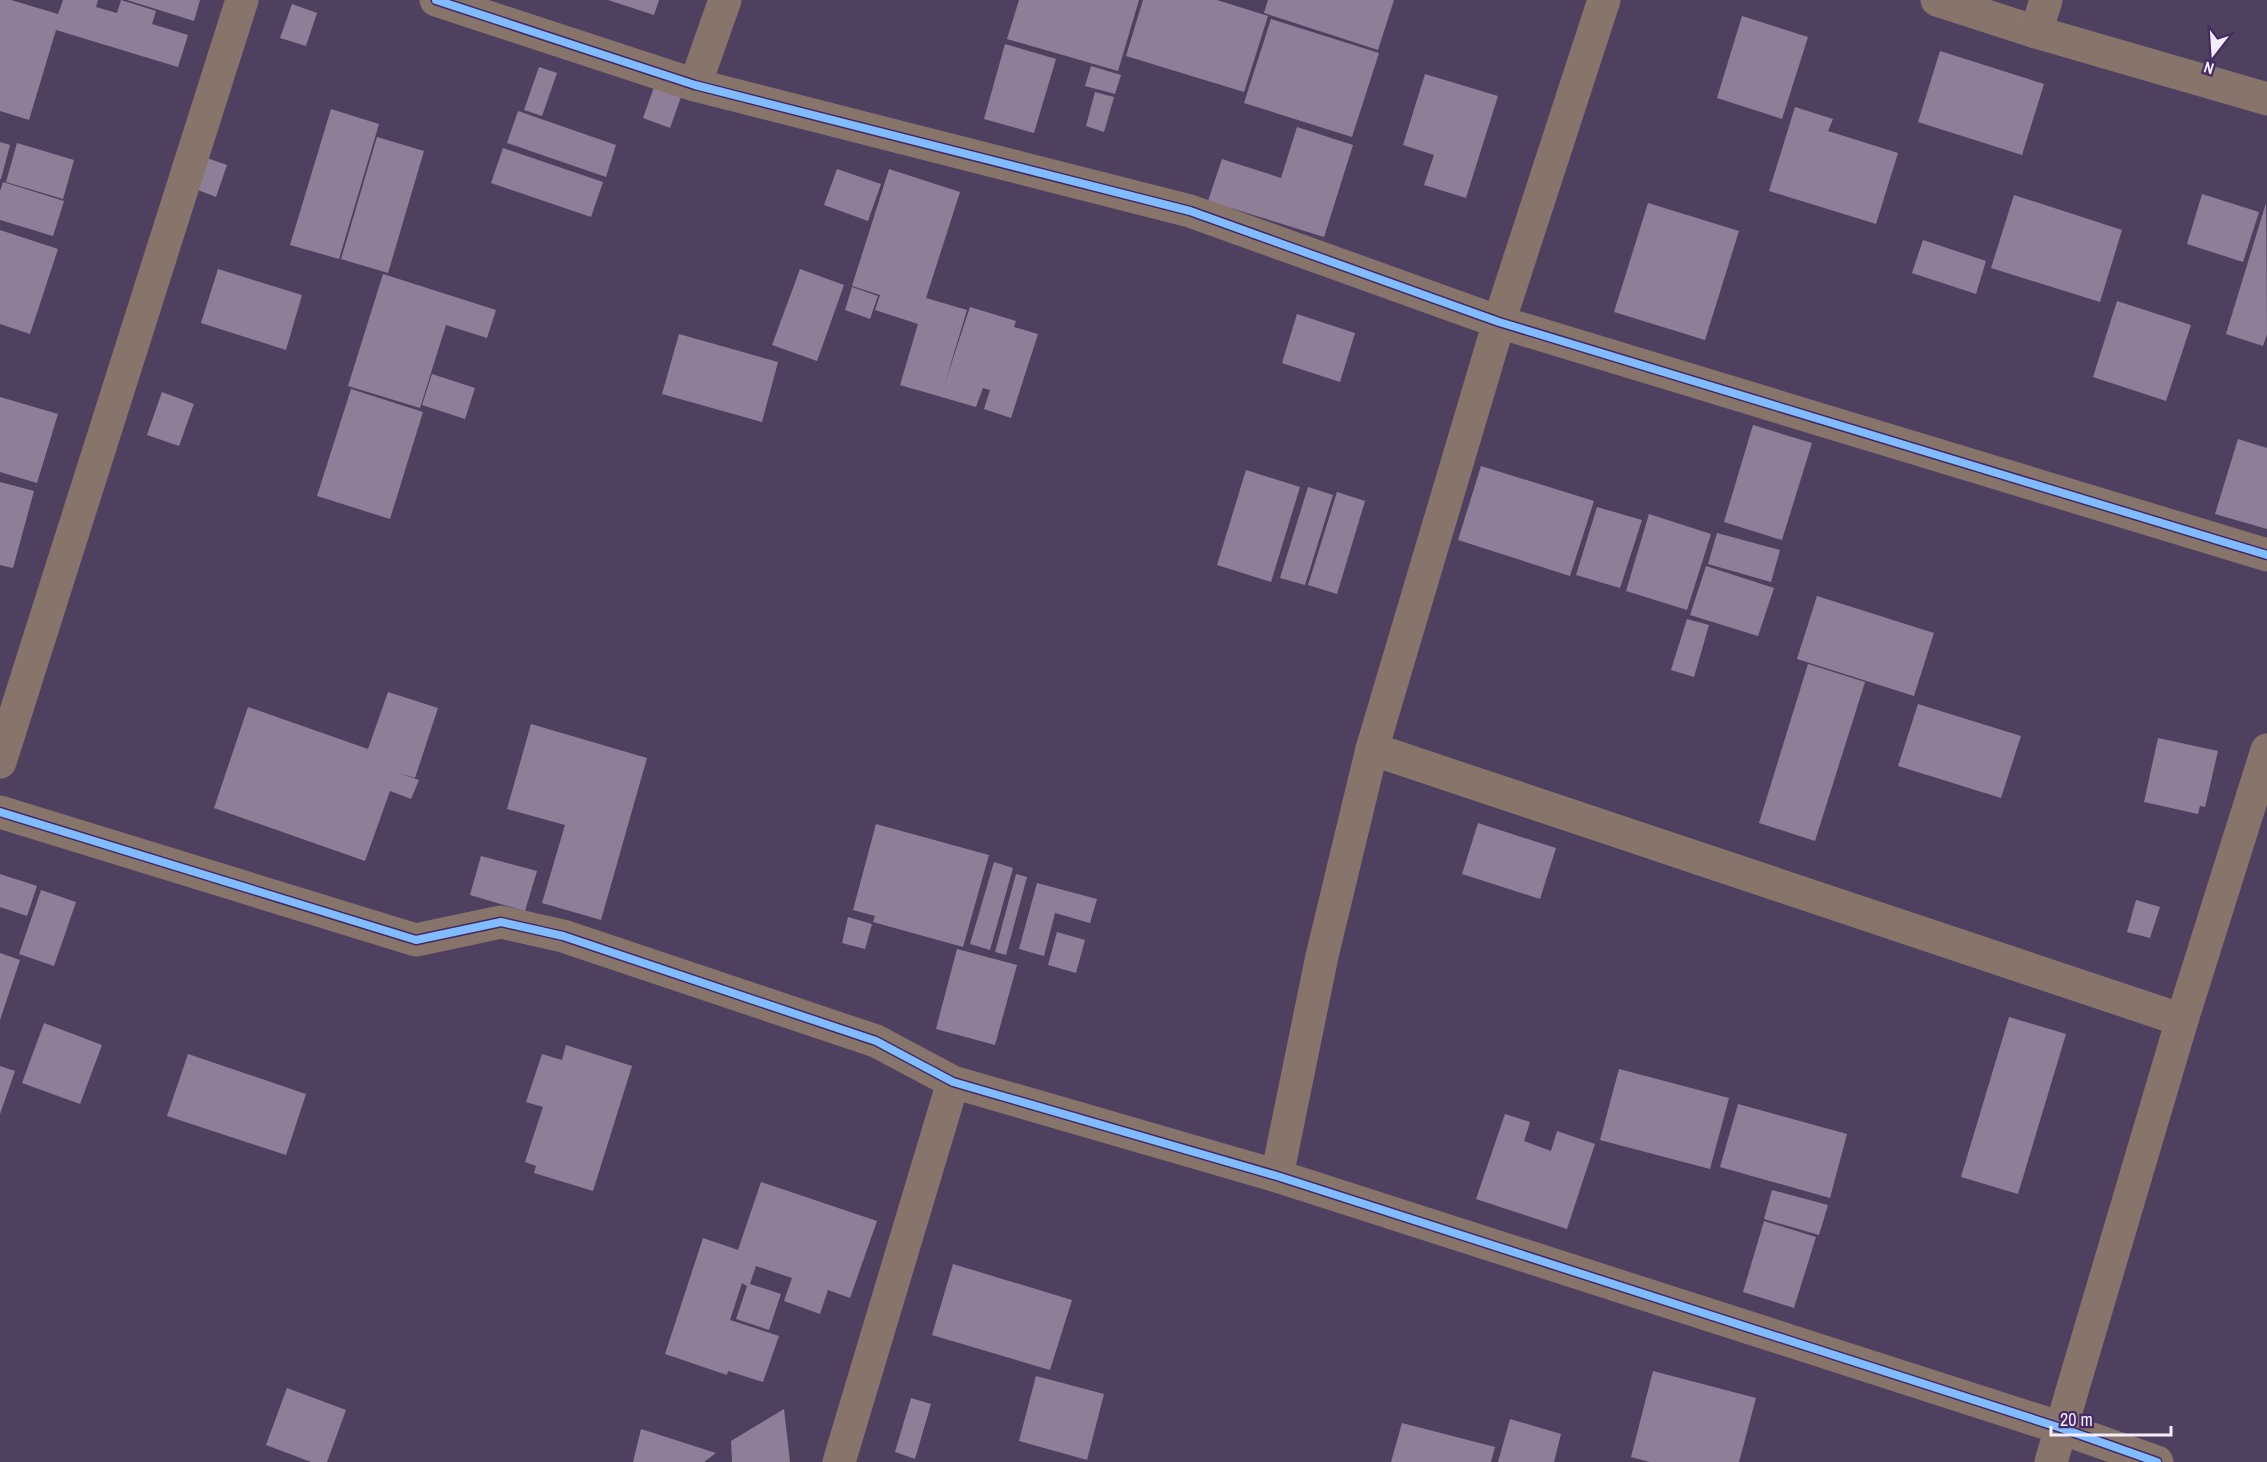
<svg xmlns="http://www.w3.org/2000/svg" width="2267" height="1462" font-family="'Archivo Narrow',sans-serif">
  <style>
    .building { fill: #8f7e97 }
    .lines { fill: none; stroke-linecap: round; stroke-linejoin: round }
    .street { stroke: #87746b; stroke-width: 33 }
    .cycleway-casing { stroke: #442962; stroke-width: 11 }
    .cycleway { stroke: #80bcff; stroke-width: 8 }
  </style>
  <rect width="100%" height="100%" fill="#504060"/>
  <g class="building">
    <polygon points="0,0 11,0 58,14 63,0 98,0 96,7 117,13 121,0 156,11 152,24 188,35 178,67 56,30 29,120 0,111"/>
    <polygon points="127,0 200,0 194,21"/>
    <polygon points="608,0 659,0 654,15"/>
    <polygon points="1019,0 1139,0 1118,71 1007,39"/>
    <polygon points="1143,0 1217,0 1268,16 1244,92 1126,56"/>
    <polygon points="1268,0 1394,0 1378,50 1264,13"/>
    <polygon points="292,4 317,13 306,46 280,38"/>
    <polygon points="1742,16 1808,37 1782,119 1717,98"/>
    <polygon points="1271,19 1379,53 1352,137 1244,103"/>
    <polygon points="1005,44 1056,59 1034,133 984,119"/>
    <polygon points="1940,51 2044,84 2022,155 1918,122"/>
    <polygon points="1091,66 1121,75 1115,94 1085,86"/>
    <polygon points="539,67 557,73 542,116 524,110"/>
    <polygon points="1425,74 1498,96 1466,198 1424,185 1434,155 1403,145"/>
    <polygon points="654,87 681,97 670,128 643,118"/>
    <polygon points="1095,92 1114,97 1104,132 1086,126"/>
    <polygon points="1795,107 1833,119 1828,131 1898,153 1876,224 1769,191"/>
    <polygon points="331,109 379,124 339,259 290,245"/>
    <polygon points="518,111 616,145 606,177 507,143"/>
    <polygon points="1297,127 1353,145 1324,237 1208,201 1222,159 1281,178"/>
    <polygon points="377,137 424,151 388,273 341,259"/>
    <polygon points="0,142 10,145 1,179 0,179"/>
    <polygon points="17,143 74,160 63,199 6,182"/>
    <polygon points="503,148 603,182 591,217 491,183"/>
    <polygon points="201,156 227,165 216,197 190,187"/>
    <polygon points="837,169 881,184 868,221 824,205"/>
    <polygon points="889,169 960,192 926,298 967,310 944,386 970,307 1016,321 1014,327 1038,334 1011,418 984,409 990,390 983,388 976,407 900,385 918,324 875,310 880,295 852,286"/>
    <polygon points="3,182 64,201 53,236 0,220 0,191"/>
    <polygon points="2202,194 2259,212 2243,262 2187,244"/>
    <polygon points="2014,195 2122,230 2100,302 1991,268"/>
    <polygon points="1648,203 1739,231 1705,340 1614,312"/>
    <polygon points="2266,203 2267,334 2263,346 2226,334"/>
    <polygon points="0,230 58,249 30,334 0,324"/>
    <polygon points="1923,240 1986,261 1976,294 1912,273"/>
    <polygon points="218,269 302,295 286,350 201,323"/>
    <polygon points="800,269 844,285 817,361 772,345"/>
    <polygon points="383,274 496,310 487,338 446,325 420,408 348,386"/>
    <polygon points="852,287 878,296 870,319 845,310"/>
    <polygon points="2117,301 2191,325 2166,401 2093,377"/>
    <polygon points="1297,314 1355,333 1340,382 1282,363"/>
    <polygon points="679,334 778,362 762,422 662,394"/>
    <polygon points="432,374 475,388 465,419 422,405"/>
    <polygon points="351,389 423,412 390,519 317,496"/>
    <polygon points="162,392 194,404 179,446 147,435"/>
    <polygon points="0,397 58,414 37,483 0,472"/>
    <polygon points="1753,425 1812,443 1782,540 1724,522"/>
    <polygon points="2238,439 2267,448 2267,529 2215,514"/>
    <polygon points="1481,466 1594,501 1570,576 1458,540"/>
    <polygon points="1246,470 1300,487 1271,582 1217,565"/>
    <polygon points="0,482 34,491 13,568 0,565"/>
    <polygon points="1308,487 1333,495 1305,585 1280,578"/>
    <polygon points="1337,492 1365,501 1337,594 1308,585"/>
    <polygon points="1597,507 1642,520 1620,588 1576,575"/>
    <polygon points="1649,514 1711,534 1687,610 1626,591"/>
    <polygon points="1717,533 1780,550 1771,582 1708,564"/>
    <polygon points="1706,566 1774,588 1758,636 1690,615"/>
    <polygon points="1817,596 1934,633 1914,696 1797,659"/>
    <polygon points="1687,619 1709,625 1694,677 1671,670"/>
    <polygon points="1808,664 1865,682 1815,841 1759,823"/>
    <polygon points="388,692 438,708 415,778 398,773 419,780 411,799 390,791 365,861 214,808 248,707 368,749"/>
    <polygon points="1918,704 2021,736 2001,798 1898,766"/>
    <polygon points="531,724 647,758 601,920 542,903 565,825 507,809"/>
    <polygon points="2158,738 2218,751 2205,807 2200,806 2198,814 2144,802"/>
    <polygon points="1478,823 1556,848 1540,899 1462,874"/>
    <polygon points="876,824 989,855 963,947 873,922 875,916 853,910"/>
    <polygon points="481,856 537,871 525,911 470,895"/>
    <polygon points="994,862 1013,868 990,950 970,944"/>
    <polygon points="0,874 37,886 27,916 0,907"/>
    <polygon points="1016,874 1027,877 1006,955 995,952"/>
    <polygon points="1037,883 1097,899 1090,923 1055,913 1044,956 1019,949"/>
    <polygon points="41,890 76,902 54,966 19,954"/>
    <polygon points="2136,900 2160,907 2150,938 2127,932"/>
    <polygon points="848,917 872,924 865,949 842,943"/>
    <polygon points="1057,932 1085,940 1076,973 1048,965"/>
    <polygon points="957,949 1017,965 995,1045 936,1029"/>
    <polygon points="0,953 20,960 0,1020"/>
    <polygon points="2009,1017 2066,1034 2018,1194 1961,1177"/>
    <polygon points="44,1023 102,1045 80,1104 22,1083"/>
    <polygon points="566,1045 632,1066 593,1191 534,1173 536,1166 525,1162 543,1107 526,1102 542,1054 562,1060"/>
    <polygon points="188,1054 306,1094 286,1155 167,1116"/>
    <polygon points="0,1066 15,1071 0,1114"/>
    <polygon points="1619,1069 1729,1098 1710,1169 1600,1140"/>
    <polygon points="1738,1104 1847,1134 1830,1198 1720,1167"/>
    <polygon points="1505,1114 1530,1122 1524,1141 1551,1151 1557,1131 1595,1144 1567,1229 1476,1199"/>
    <polygon points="761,1182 877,1221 850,1298 828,1290 820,1314 784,1301 792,1278 756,1266 750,1284 781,1294 769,1330 736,1319 747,1286 742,1283 730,1320 779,1336 763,1382 728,1371 727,1375 665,1354 703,1238 738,1250"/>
    <polygon points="1772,1190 1828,1205 1819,1235 1764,1219"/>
    <polygon points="1764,1221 1816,1237 1794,1308 1743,1292"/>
    <polygon points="953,1264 1072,1300 1050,1370 932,1335"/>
    <polygon points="1653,1371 1756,1398 1739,1462 1650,1462 1631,1457"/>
    <polygon points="1036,1376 1104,1394 1087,1460 1019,1441"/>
    <polygon points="287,1388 346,1410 327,1462 311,1462 266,1445"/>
    <polygon points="911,1398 931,1404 915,1459 895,1452"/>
    <polygon points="784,1409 790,1462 732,1462 731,1441"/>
    <polygon points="1510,1419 1561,1434 1554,1462 1498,1462"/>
    <polygon points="1402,1423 1495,1447 1491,1462 1391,1462"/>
    <polygon points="641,1429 716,1453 704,1462 633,1462"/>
  </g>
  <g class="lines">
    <g class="street">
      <polyline points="436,0 695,85 1190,211 1499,322 2267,555"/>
      <polyline points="1937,0 2036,32 2267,99"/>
      <polyline points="2036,32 2046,0"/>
      <polyline points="695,85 725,0"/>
      <polyline points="1372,749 2182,1020"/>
      <polyline points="0,762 242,0"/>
      <polyline points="0,812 416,940 501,922 563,936 876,1041 953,1082 1277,1176 2061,1428 2157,1462"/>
      <polyline points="1277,1176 1322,956 1372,749 1499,322 1604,0"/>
      <polyline points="839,1462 953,1082"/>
      <polyline points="2051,1462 2182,1020 2267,750"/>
    </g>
    <g class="cycleway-casing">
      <g id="cycleway">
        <polyline points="436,0 695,85 1190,211 1499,322 2267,555"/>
        <polyline points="0,812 416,940 501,922 563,936 876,1041 953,1082 1277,1176 2061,1428 2157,1462"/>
      </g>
    </g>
    <use href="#cycleway" class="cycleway"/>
  </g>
  <g transform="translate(2213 54) rotate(197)" stroke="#442962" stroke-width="4.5" paint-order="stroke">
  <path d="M0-4.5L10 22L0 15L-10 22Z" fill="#f3edfb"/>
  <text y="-9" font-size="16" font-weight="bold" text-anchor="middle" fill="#f3edfb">N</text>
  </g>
  <path d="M2051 1426v9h120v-9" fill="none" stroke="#f3edfb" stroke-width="3"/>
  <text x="2060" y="1426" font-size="18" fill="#f3edfb" stroke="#442962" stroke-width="4.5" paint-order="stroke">20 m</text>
</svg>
